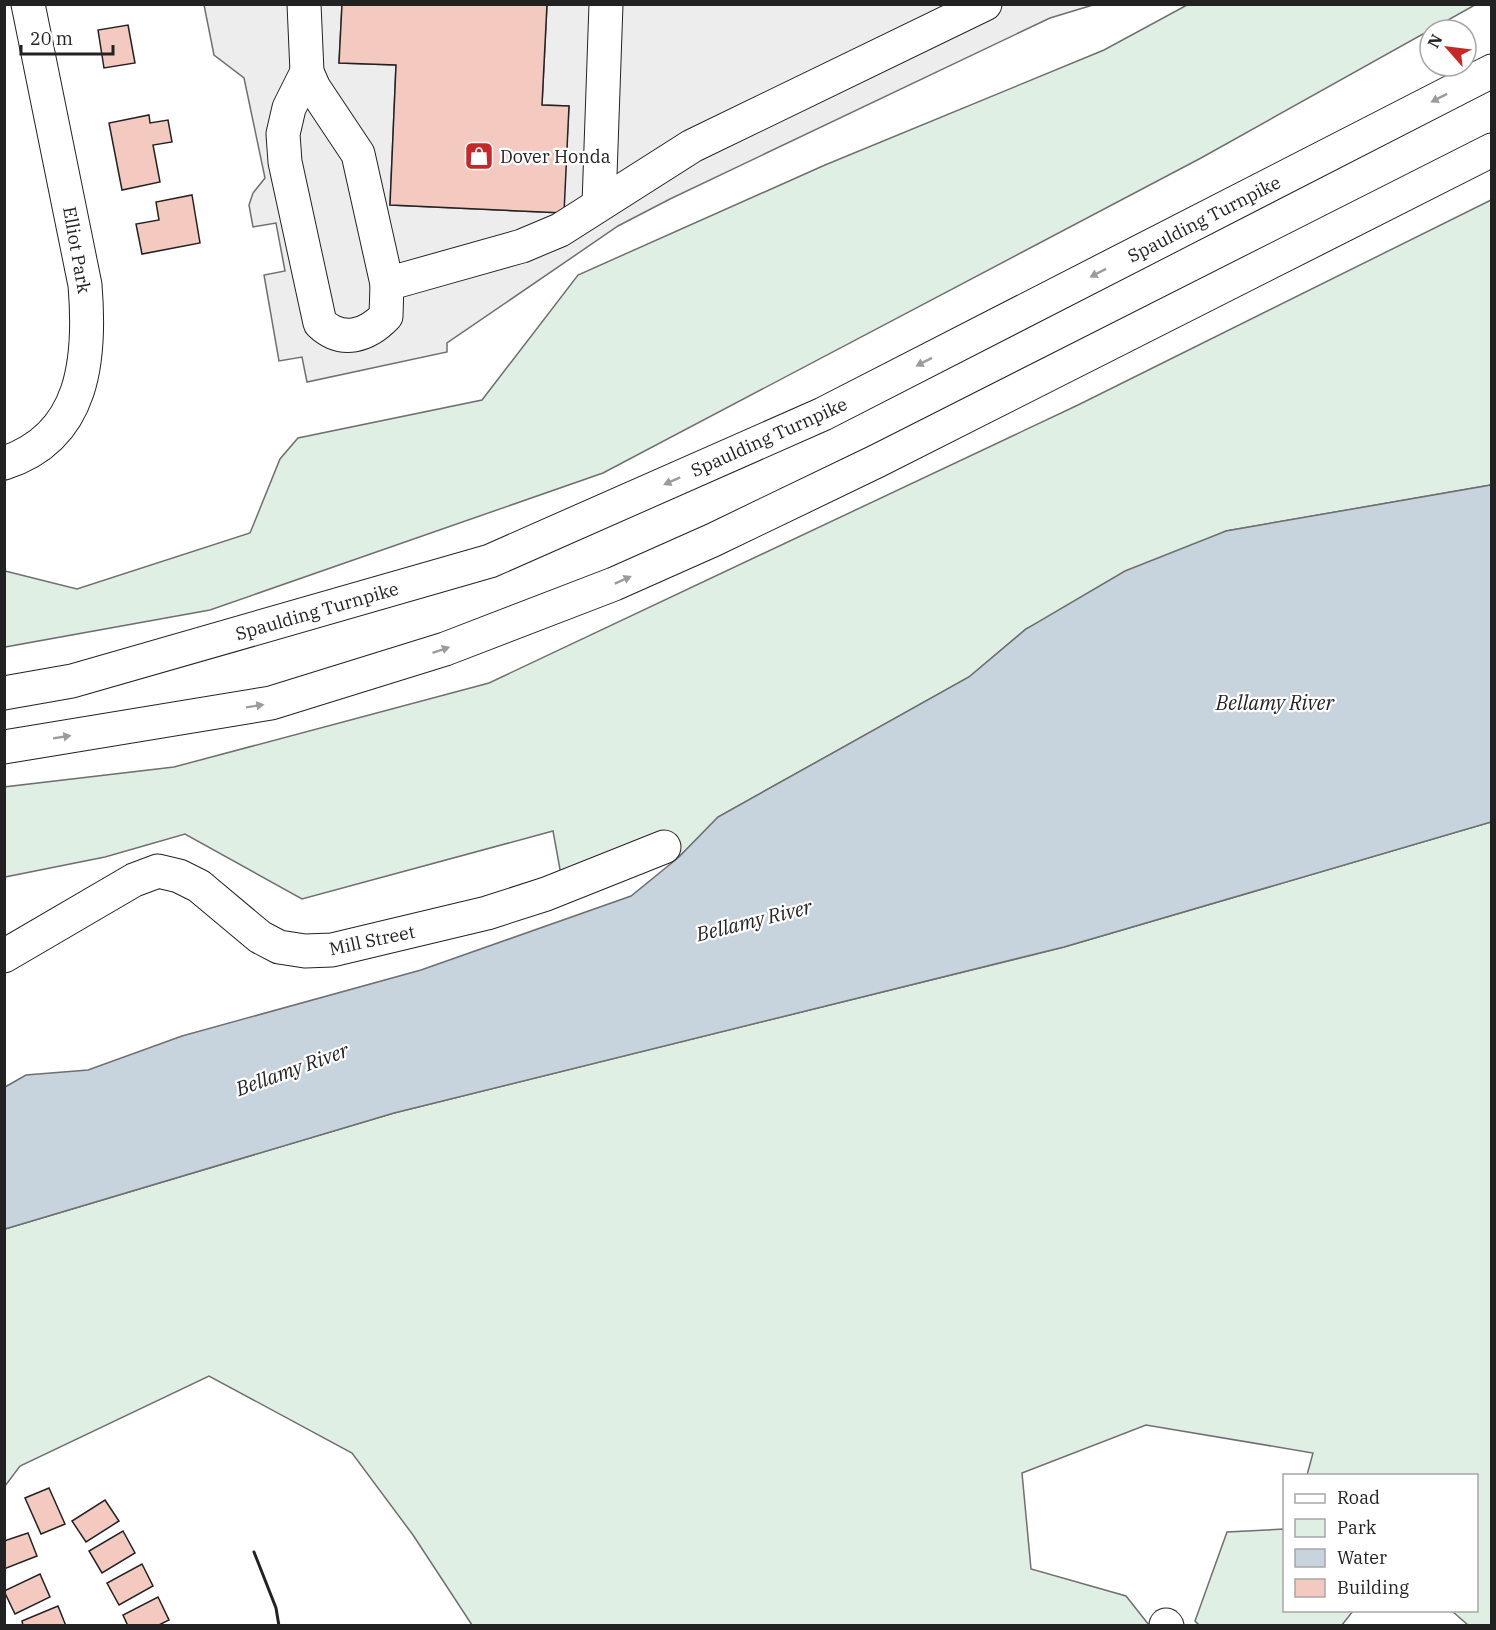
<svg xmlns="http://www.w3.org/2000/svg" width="1496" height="1630" font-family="'IBM Plex Serif',serif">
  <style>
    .green { fill: #e0efe3; stroke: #6f6f6f; stroke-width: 1.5 }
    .parking { fill: #ededed; stroke: #6f6f6f; stroke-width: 1.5 }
    .water { fill: #c7d3dd; stroke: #6f6f6f; stroke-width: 1.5 }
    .building { fill: #f3c9c0; stroke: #222; stroke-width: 1.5 }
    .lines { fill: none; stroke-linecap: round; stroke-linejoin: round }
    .minor-casing { stroke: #222; stroke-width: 35 }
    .highway-casing { stroke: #222; stroke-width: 35 }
    .minor { stroke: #fff; stroke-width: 33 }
    .highway { stroke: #fff; stroke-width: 33 }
    .wall { stroke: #222; stroke-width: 3 }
    .oneway { fill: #9c9c9c }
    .labels { text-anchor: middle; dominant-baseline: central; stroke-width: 4.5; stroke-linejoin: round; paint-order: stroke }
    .poi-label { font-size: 18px; fill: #222; stroke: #fff; text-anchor: start }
    .street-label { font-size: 18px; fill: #222; stroke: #fff }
    .water-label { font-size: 20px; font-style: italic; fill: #222; stroke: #fff }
  </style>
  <rect width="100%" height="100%" fill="#fff"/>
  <g class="green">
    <polygon points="1187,5 1475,5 1201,158 603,473 210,610 5,647 5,571 77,589 250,533 280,459 298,438 482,400 578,275 825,165 1104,50"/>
    <polygon points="1491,200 1491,485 1226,531 1026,629 969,677 718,817 679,857 674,835 561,875 553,831 302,899 185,834 105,857 5,877 4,787 174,767 489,683 1078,405"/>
    <polygon points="1491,822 1491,1625 1468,1625 1452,1611 1476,1610 1476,1476 1307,1475 1313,1453 1146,1425 1022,1473 1031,1569 1126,1596 1149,1625 472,1625 413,1535 352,1453 209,1376 20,1466 5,1486 5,1229 394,1113 1064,947"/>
    <polygon points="1284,1529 1284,1610 1353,1611 1342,1625 1199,1625 1195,1621 1227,1532"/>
  </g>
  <polygon class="parking" points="204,5 342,5 339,63 396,65 390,205 563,213 569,106 542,105 547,5 1093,5 1050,18 670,199 618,226 447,343 447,352 307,382 302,357 279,361 264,275 285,271 276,223 253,227 249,205 253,193 265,178 244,78 214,55"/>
  <polygon class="water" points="1491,485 1491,822 1064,947 394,1113 5,1229 5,1087 26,1075 88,1070 182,1036 421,970 631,896 679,857 718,817 969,677 1026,629 1125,571 1226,531"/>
  <g class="building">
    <polygon points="342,4 547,4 542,105 569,106 564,213 390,205 396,65 339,63"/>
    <polygon points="128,25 135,63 104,68 98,30"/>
    <polygon points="149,115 150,123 168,120 172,142 153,145 160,182 122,190 109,123"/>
    <polygon points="192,195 200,243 142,254 136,224 159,220 156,202"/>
    <polygon points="49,1488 65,1524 41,1534 25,1498"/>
    <polygon points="105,1500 119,1521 86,1542 72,1521"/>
    <polygon points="123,1531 135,1553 102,1573 89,1551"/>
    <polygon points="28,1533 37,1556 4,1569 4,1541"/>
    <polygon points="142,1564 153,1586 119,1605 107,1583"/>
    <polygon points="40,1574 50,1597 15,1614 4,1591"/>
    <polygon points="158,1597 169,1620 157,1626 128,1626 123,1615"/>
    <polygon points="58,1606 66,1626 23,1626 22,1621"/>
  </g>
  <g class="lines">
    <g class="minor-casing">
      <g id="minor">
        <polyline points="304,4 307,72 314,88 358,154 387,284 522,246 560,230 692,146 985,4"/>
        <path d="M 307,72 L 289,108 L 283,134 L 285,162 L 320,323 C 342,344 367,336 386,316 L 387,284"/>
        <polyline points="599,204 606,4"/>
        <path d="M 4,463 C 85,437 91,358 85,285 L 28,4"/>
        <polyline points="4,956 134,880 158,871 179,876 199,886 260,937 279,947 305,951 332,950 487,913 546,894 664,847"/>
        <polyline points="1166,1625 1167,1626"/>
      </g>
    </g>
    <g class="highway-casing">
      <g id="highway">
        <polyline points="4,693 72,681 490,561 823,414 1492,71"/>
        <polyline points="4,747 271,703 445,649 614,584 713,540 877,461 1492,150"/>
      </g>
    </g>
    <use href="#minor" class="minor"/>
    <use href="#highway" class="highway"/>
    <polyline class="wall" points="254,1552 276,1608 279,1626"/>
  </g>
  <defs><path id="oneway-solid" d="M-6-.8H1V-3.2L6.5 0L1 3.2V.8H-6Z" transform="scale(1.5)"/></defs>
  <g class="oneway">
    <use href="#oneway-solid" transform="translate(1439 98) rotate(153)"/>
    <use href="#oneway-solid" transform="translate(1098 273) rotate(153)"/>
    <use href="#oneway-solid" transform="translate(924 362) rotate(153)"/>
    <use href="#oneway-solid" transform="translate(672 481) rotate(156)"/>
    <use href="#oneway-solid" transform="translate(623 580) rotate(-24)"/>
    <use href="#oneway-solid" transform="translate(441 650) rotate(-19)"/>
    <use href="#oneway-solid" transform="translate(255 706) rotate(-9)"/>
    <use href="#oneway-solid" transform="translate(62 737) rotate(-9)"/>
  </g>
  <defs>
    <g id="shop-square" transform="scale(1.5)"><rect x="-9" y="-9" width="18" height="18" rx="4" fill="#c62828" stroke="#fff"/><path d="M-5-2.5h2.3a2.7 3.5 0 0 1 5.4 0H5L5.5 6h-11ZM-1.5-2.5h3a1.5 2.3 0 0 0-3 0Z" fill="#fff"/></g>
  </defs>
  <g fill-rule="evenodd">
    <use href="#shop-square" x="479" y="156"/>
  </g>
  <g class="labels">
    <g class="poi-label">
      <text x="500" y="156">Dover Honda</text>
    </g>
    <g class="street-label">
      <text transform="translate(1204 219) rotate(-27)">Spaulding Turnpike</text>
      <text transform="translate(77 250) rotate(80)">Elliot Park</text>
      <text transform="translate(769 437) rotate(-24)">Spaulding Turnpike</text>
      <text transform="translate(317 611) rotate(-16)">Spaulding Turnpike</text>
      <text transform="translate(372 940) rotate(-12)">Mill Street</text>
    </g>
    <g class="water-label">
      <text x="1275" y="702">Bellamy River</text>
      <text transform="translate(754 920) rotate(-14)">Bellamy River</text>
      <text transform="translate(292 1069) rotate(-20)">Bellamy River</text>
    </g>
  </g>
  <rect width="1496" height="1630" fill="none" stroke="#222222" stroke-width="12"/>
  <rect x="1283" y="1474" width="195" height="138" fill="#ffffff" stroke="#a7a7a7" stroke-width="1.5"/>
  <rect x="1295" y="1494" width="30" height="9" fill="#ffffff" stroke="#a7a7a7" stroke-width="1.5"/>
  <text x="1337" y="1504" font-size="18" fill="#222222">Road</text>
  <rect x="1295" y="1519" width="30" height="18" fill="#e0efe3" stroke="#a7a7a7" stroke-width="1.5"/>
  <text x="1337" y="1534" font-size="18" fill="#222222">Park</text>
  <rect x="1295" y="1549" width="30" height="18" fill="#c7d3dd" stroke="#a7a7a7" stroke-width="1.5"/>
  <text x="1337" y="1564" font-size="18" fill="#222222">Water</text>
  <rect x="1295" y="1579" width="30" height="18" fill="#f3c9c0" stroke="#a7a7a7" stroke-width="1.5"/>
  <text x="1337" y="1594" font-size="18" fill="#222222">Building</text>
  <g transform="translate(1448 48) rotate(298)"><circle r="28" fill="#ffffff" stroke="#a7a7a7" stroke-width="1.5"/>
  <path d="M0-4.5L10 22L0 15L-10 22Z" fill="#c62828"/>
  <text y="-9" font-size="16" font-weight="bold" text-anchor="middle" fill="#222222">N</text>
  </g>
  <path d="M21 45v9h92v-9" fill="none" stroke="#222222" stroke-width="3"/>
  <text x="30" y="45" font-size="18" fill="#222222" stroke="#ffffff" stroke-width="4.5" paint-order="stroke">20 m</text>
</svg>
